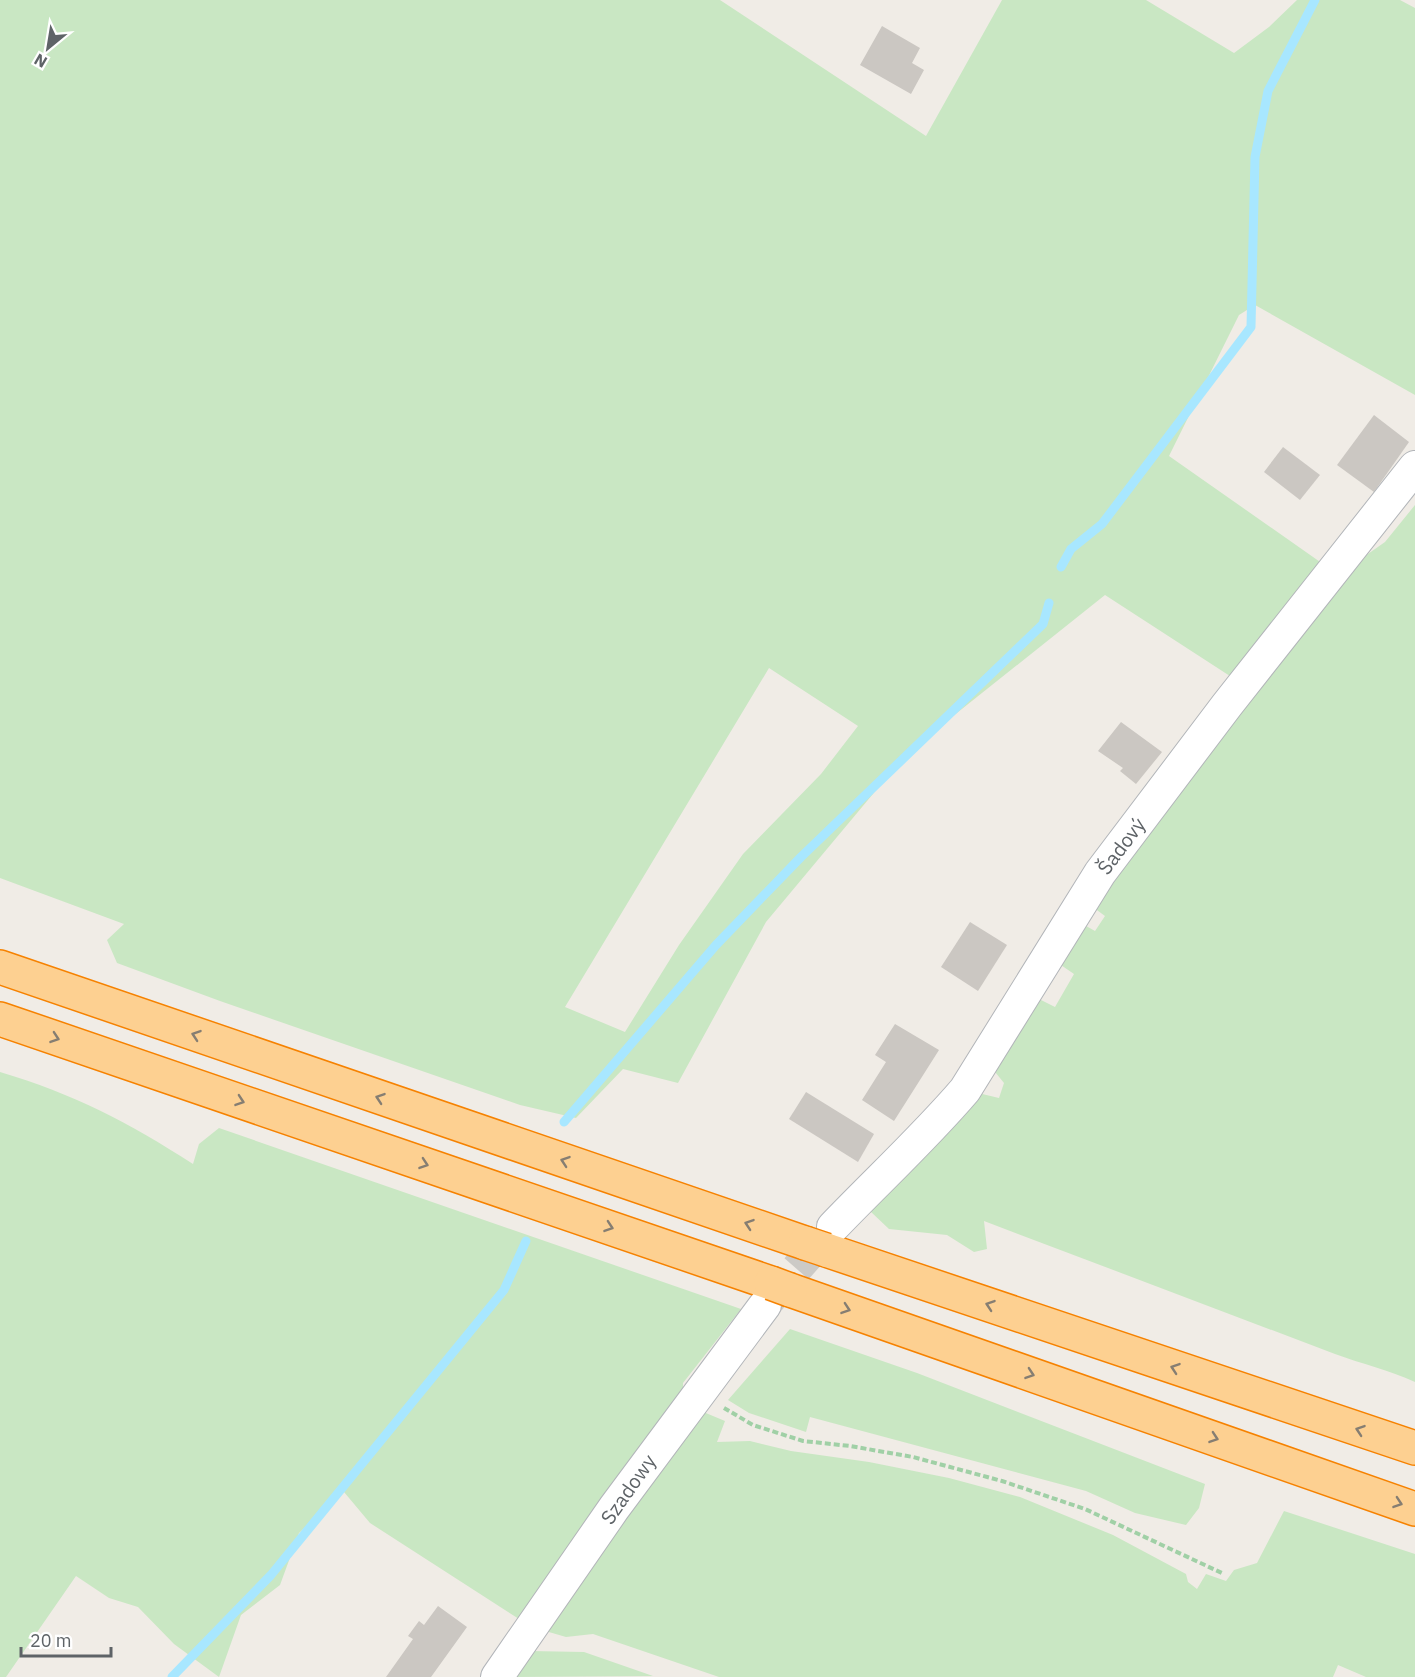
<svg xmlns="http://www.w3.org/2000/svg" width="1415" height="1677" font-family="'IBM Plex Sans',sans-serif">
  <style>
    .green { fill: #c9e7c3; fill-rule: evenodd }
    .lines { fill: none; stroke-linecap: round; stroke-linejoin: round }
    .stream { stroke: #a8e7ff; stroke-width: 9 }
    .building { fill: #cbc7c2 }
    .minor-tunnel { stroke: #cccac6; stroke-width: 32; stroke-dasharray: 32 16; stroke-linecap: butt }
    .minor-casing { stroke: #b2b5b9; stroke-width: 34 }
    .motorway-casing { stroke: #f68201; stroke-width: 36 }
    .path { stroke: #a0d0a6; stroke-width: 4; stroke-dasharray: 6 3; stroke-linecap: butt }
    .minor { stroke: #fff; stroke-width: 32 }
    .motorway { stroke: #fdd091; stroke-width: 33 }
    .motorway-bridge-casing { stroke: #f68201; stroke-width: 36; stroke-linecap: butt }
    .motorway-bridge { stroke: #fdd091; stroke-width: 33 }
    .oneway { stroke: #867e72 }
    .labels { text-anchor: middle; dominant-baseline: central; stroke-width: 4.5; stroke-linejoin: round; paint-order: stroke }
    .street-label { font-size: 20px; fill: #5e6367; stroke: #fff }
  </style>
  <rect width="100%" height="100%" fill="#f0ece6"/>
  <g class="green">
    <path d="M 0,0 L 720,0 L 926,136 L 1002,0 L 1146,0 L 1234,53 L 1269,27 L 1297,0 L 1400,0 L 1415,8 L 1415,395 L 1255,305 L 1239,315 L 1169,456 L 1323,564 L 1233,678 L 1105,595 L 908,752 L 766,922 L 678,1083 L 623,1069 L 576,1118 L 520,1105 L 220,1001 L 117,963 L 107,940 L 124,924 L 0,878 ZM 769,668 L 858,726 L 821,774 L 743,854 L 679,945 L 625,1032 L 565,1007 Z"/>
    <path d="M 1415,505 L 1415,1382 C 1389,1370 1362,1364 1335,1354 L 984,1221 L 987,1249 L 974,1252 L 947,1235 L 889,1229 L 870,1211 L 978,1093 L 999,1098 L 1004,1083 L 991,1067 L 1035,997 L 1055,1007 L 1074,974 L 1055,961 L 1079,922 L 1095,931 L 1105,916 L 1090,905 L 1107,879 L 1365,556 L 1385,542 Z"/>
    <path d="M 0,1072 C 74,1094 128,1122 193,1164 L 199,1144 L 219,1128 L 741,1309 L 683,1383 L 683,1395 L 519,1619 L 370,1523 L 344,1492 L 299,1533 L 280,1585 L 241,1615 L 219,1677 L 174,1644 L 138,1607 L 109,1598 L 76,1576 L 6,1677 L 0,1677 Z"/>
    <polygon points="790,1329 917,1373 1205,1484 1199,1508 1186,1525 1135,1513 1086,1491 810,1417 806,1432 749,1413 728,1400"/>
    <polygon points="701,1411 725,1421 717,1442 750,1441 791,1451 869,1462 949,1478 1020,1497 1113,1535 1186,1574 1188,1582 1197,1589 1206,1574 1226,1581 1234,1570 1257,1563 1284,1511 1415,1554 1415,1677 1366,1677 1338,1665 1333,1677 719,1677 593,1634 566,1637 542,1630"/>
    <polygon points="530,1651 584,1652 653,1676 512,1677"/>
  </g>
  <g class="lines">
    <g class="stream">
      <polyline points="1061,567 1071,549 1102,524 1251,327 1255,157 1268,91 1315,0"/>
      <polyline points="564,1122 716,945 801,857 1043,624 1049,603"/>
      <polyline points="172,1677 271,1575 504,1290 526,1241"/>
    </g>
  </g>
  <g class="building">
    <polygon points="882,26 920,48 912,63 924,70 911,94 860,65"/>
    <polygon points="1374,415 1409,442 1374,492 1337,465"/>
    <polygon points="1283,447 1320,475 1300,500 1264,472"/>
    <polygon points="1121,722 1162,752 1136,784 1120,771 1123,768 1098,751"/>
    <polygon points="970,922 1007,945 978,991 941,967"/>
    <polygon points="895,1024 939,1050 894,1121 862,1100 886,1062 875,1055"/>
    <polygon points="806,1092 874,1134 858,1162 789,1119"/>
    <polygon points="438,1606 467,1627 431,1677 386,1677 413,1639 408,1636 419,1621 424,1625"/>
  </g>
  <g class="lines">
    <polyline class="minor-tunnel" points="765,1305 833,1227"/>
    <g class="minor-casing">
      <g id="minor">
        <path d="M 833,1227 C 877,1181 924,1138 965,1090 L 1100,873 L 1227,705 L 1415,467"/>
        <polyline points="497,1677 614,1508 765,1305"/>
      </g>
    </g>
    <g class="motorway-casing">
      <g id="motorway">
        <polyline points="0,967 805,1243"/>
        <polyline points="0,1019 771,1283"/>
        <polyline points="826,1250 1415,1448"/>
        <polyline points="790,1290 1415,1509"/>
      </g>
    </g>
    <polyline class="path" points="724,1408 753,1425 803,1441 850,1446 913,1457 1002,1481 1085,1509 1224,1574"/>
    <use href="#minor" class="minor"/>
    <use href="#motorway" class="motorway"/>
    <g class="motorway-bridge-casing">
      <g id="motorway-bridge">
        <polyline points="805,1243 826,1250"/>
        <polyline points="771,1283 790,1290"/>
      </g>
    </g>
    <use href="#motorway-bridge" class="motorway-bridge"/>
  </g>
  <defs><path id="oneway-chevron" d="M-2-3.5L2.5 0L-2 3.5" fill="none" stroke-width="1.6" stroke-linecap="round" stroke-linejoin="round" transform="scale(1.5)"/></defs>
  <g class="oneway">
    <use href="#oneway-chevron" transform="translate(196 1035) rotate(-161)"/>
    <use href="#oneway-chevron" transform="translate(55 1038) rotate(19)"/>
    <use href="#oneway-chevron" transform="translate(380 1098) rotate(-161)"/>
    <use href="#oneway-chevron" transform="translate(240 1101) rotate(19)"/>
    <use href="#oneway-chevron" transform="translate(565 1161) rotate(-161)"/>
    <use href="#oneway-chevron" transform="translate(424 1164) rotate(19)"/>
    <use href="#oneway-chevron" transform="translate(749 1224) rotate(-161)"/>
    <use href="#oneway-chevron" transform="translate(609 1227) rotate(19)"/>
    <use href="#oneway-chevron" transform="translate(990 1305) rotate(-161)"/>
    <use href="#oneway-chevron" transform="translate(846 1309) rotate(19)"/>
    <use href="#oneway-chevron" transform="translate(1175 1368) rotate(-161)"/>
    <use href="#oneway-chevron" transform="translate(1030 1374) rotate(19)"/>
    <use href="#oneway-chevron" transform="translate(1360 1430) rotate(-161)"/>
    <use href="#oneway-chevron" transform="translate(1214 1438) rotate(19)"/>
    <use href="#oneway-chevron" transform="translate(1398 1503) rotate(19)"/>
  </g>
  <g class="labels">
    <g class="street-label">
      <text transform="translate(1121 846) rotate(-53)">Šadový</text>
      <text transform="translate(628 1489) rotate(-55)">Szadowy</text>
    </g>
  </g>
  <g transform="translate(48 48) rotate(210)" stroke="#ffffff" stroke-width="4.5" paint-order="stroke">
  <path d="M0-4.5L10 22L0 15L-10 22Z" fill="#5e6367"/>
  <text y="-9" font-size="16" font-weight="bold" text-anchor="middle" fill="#5e6367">N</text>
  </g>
  <path d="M21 1647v9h90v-9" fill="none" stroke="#5e6367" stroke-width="3"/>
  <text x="30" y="1647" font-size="18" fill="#5e6367" stroke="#ffffff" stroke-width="4.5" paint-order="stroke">20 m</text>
</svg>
